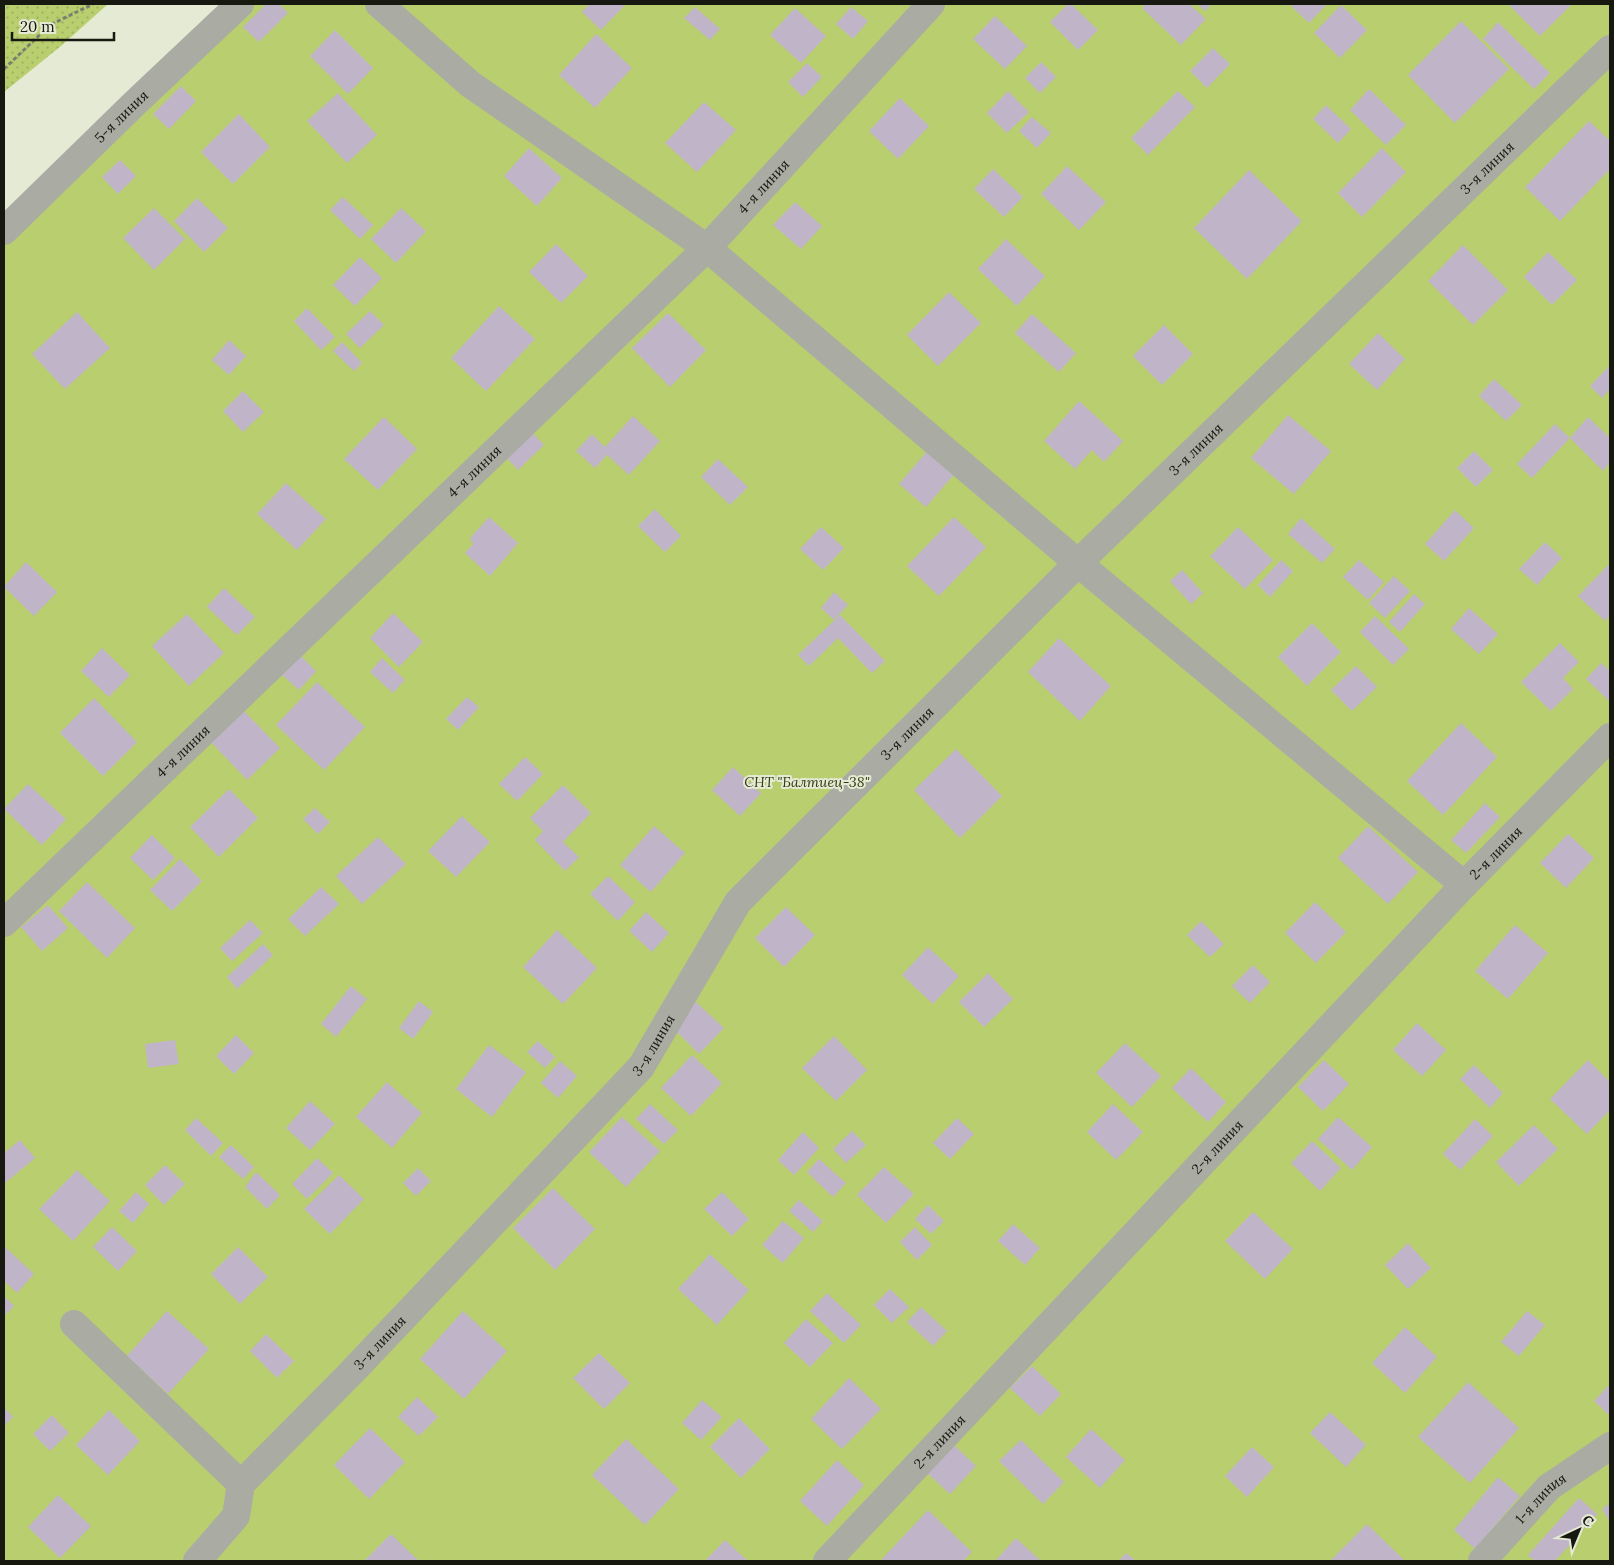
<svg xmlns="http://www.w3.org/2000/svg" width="1614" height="1565" font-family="Lora,serif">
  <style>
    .grass { fill: url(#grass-dots) }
    .garden { fill: #b9ce6f }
    .building { fill: #c0b5c8 }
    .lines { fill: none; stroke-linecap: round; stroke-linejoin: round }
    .path { stroke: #7a7d6f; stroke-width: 3; stroke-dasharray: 4 2.5; stroke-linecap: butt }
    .minor { stroke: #aaaca3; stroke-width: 28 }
    .labels { text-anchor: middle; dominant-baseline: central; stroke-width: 4; stroke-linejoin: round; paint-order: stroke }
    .street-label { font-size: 14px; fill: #171911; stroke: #e5ead5 }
    .park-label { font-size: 14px; font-style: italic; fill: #323a11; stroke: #e5ead5 }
  </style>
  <defs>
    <pattern id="grass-dots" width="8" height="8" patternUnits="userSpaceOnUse" patternTransform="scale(1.25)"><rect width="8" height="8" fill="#b9ce6f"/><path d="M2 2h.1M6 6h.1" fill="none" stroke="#9eb05f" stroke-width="1.8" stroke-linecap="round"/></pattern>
  </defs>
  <rect width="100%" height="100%" fill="#e5ead5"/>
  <polygon class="grass" points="4,4 108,4 61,46 4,92"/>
  <polygon class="garden" points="240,4 1610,4 1610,1561 4,1561 4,231"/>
  <g class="building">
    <polygon points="266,4 279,4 288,13 259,42 243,27"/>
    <polygon points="589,4 626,4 601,30 582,12"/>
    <polygon points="1068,4 1071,4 1098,30 1078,50 1050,22"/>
    <polygon points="1146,4 1189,4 1206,19 1181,45 1142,8"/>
    <polygon points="1197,4 1212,4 1205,11"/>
    <polygon points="1293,4 1327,4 1309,23 1291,6"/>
    <polygon points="1508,4 1572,4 1540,36"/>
    <polygon points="1341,5 1367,30 1340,58 1314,33"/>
    <polygon points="695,7 720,29 710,40 684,18"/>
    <polygon points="851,7 868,21 853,39 836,24"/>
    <polygon points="795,8 826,36 801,63 770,35"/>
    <polygon points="995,16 1027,46 1005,69 973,39"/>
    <polygon points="1461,21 1509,69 1455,123 1408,75"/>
    <polygon points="1498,22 1550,73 1534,89 1483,39"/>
    <polygon points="335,30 373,68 348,94 310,56"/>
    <polygon points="596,34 632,68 595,108 559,75"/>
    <polygon points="1213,48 1230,64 1207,88 1190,71"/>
    <polygon points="1041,62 1056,77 1040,93 1025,78"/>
    <polygon points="807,63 822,77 803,97 788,82"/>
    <polygon points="181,86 196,101 169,129 153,114"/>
    <polygon points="1369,89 1406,125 1386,145 1350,110"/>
    <polygon points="1008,91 1029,112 1007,133 987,113"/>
    <polygon points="1178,91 1195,107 1148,155 1131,138"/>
    <polygon points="338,93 377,135 347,163 307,121"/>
    <polygon points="900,98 929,126 898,159 869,131"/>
    <polygon points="704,102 736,130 697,172 665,143"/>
    <polygon points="1326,105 1351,129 1338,143 1313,119"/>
    <polygon points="239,114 270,147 233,184 201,152"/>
    <polygon points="1032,117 1051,133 1037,148 1019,131"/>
    <polygon points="1589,121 1610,141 1610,169 1560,221 1525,187"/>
    <polygon points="529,148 562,178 537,206 504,176"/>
    <polygon points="1382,148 1406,172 1362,217 1338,193"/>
    <polygon points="120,160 136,176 118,194 102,177"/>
    <polygon points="1067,166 1106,202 1079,230 1041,194"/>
    <polygon points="993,169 1023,197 1004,217 974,189"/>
    <polygon points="1249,170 1302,221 1247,279 1194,228"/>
    <polygon points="343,197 373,225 360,239 330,210"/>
    <polygon points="197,198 228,228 204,252 174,221"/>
    <polygon points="795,202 822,226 801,249 773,225"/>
    <polygon points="154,208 185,239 154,270 123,238"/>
    <polygon points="401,208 426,231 396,263 371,239"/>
    <polygon points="1006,239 1045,276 1017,306 978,269"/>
    <polygon points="556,244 588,276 561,303 529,272"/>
    <polygon points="1463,245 1508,290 1473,325 1428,281"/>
    <polygon points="1548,252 1577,280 1552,305 1524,277"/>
    <polygon points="360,257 382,278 355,306 333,285"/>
    <polygon points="949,292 981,323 938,366 907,335"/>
    <polygon points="499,306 535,339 486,391 451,358"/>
    <polygon points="307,308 335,337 321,350 294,321"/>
    <polygon points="370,311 384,325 360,348 346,334"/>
    <polygon points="77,312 110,348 65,389 32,354"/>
    <polygon points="668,313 706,350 670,387 632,348"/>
    <polygon points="1032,314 1076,353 1059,372 1015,333"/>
    <polygon points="1164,325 1193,354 1162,385 1133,356"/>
    <polygon points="1378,333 1405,359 1377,390 1349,364"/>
    <polygon points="229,340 246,356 229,375 212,360"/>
    <polygon points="342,342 362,363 354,371 333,351"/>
    <polygon points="1610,365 1610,389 1602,398 1590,386"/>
    <polygon points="1494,379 1522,405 1506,421 1479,396"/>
    <polygon points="243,391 264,412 243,432 223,411"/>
    <polygon points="1079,401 1123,441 1104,462 1092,450 1075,469 1044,441"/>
    <polygon points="1288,415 1331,451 1294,494 1251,458"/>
    <polygon points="633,416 660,441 629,475 607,455 595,468 576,451 592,434 605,447"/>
    <polygon points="384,417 417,449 378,490 344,459"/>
    <polygon points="1588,417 1610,438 1610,462 1603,471 1570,438"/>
    <polygon points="1555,424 1570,438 1532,478 1517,464"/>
    <polygon points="529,429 544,445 518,470 503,454"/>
    <polygon points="929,449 956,472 926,507 899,484"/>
    <polygon points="1474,451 1493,470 1476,487 1457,468"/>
    <polygon points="718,459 748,487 730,505 701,477"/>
    <polygon points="286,483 326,519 297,550 257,514"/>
    <polygon points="655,509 681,536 665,552 638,526"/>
    <polygon points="1455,510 1474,528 1444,561 1425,544"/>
    <polygon points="489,517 518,543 490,576 465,553 473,544 470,538"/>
    <polygon points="954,517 986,547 939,596 907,566"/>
    <polygon points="1301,518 1335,549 1322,563 1288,534"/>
    <polygon points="821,527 844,548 823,570 800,549"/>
    <polygon points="1238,527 1273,560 1245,589 1210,556"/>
    <polygon points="1545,542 1562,558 1537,585 1519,569"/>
    <polygon points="1281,560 1293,571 1270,597 1258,585"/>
    <polygon points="1359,560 1384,582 1368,600 1343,577"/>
    <polygon points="26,562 57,592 34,616 4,587"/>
    <polygon points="1608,565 1610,567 1610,615 1605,621 1578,596"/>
    <polygon points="1182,570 1203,593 1191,604 1170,581"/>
    <polygon points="1394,576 1410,591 1385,618 1369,603"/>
    <polygon points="224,588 255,617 237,635 207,607"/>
    <polygon points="834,592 848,605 834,620 821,608"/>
    <polygon points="1414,594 1425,604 1400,632 1389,622"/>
    <polygon points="1469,608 1498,634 1479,654 1451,629"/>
    <polygon points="393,613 423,642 399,667 370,638"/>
    <polygon points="187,614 224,653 189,686 152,646"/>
    <polygon points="840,615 885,661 872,673 838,638 809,666 798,655"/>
    <polygon points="1375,616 1409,649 1393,665 1360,632"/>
    <polygon points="1312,623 1341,652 1307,686 1278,657"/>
    <polygon points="1059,638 1111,686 1080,721 1028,672"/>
    <polygon points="1560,643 1579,662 1563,678 1573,689 1551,711 1521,682"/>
    <polygon points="102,648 130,675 109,697 81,671"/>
    <polygon points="299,654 316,671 299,690 281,674"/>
    <polygon points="382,658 405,680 393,693 370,672"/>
    <polygon points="1601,663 1610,671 1610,702 1586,679"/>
    <polygon points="1356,666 1377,687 1352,711 1331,690"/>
    <polygon points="317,682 365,727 324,770 276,725"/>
    <polygon points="467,697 479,707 458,730 446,719"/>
    <polygon points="94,698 137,742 103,776 60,733"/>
    <polygon points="242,709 280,748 247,780 210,741"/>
    <polygon points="1461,723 1497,757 1443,815 1407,781"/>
    <polygon points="956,749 1002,796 960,838 914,790"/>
    <polygon points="525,757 543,774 517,801 499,784"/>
    <polygon points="733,767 761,793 740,816 712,790"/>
    <polygon points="28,784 66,819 42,845 4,809"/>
    <polygon points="563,785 591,813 563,842 579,857 565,871 535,840 543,831 530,818"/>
    <polygon points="229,789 258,818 219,857 190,827"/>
    <polygon points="1485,803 1500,817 1466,853 1451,840"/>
    <polygon points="315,808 330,822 318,834 303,819"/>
    <polygon points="462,816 490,842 456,877 428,851"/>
    <polygon points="654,826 685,853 651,892 620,865"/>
    <polygon points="1368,826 1418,872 1388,904 1338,858"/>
    <polygon points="1568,834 1594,858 1566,888 1540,863"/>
    <polygon points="152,835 175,858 153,880 130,858"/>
    <polygon points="378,837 406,864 362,904 336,876"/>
    <polygon points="180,859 202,881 172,911 150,890"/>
    <polygon points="608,876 635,902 618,921 590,894"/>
    <polygon points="87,882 135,928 107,958 59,911"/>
    <polygon points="321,887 339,904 305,936 288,919"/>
    <polygon points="1315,902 1346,932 1316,963 1285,933"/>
    <polygon points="48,905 68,928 42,951 21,927"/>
    <polygon points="786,907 815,935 784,967 755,938"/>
    <polygon points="646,912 669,933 652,952 629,931"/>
    <polygon points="250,920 263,933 232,961 220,948"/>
    <polygon points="1201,921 1224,944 1210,957 1187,935"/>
    <polygon points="1515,925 1548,953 1508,999 1475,971"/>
    <polygon points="557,930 597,968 563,1004 523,967"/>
    <polygon points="263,944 273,955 237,989 227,977"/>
    <polygon points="928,947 959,976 933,1004 902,975"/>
    <polygon points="1253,965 1270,982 1250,1003 1232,986"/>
    <polygon points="988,973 1013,999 984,1027 959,1002"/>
    <polygon points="351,986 367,999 336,1037 321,1024"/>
    <polygon points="419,1001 433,1012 413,1039 399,1028"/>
    <polygon points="696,1002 724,1028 699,1054 672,1027"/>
    <polygon points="1417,1023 1446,1050 1422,1076 1393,1050"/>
    <polygon points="236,1035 254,1053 234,1074 216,1056"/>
    <polygon points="834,1036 867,1070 836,1101 802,1068"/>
    <polygon points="175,1040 179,1064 148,1068 145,1044"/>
    <polygon points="538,1041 555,1057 545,1068 527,1052"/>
    <polygon points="1125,1043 1161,1076 1132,1107 1096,1073"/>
    <polygon points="489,1045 526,1072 492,1117 456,1089"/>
    <polygon points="692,1055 722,1083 691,1116 661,1088"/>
    <polygon points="1324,1060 1349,1084 1323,1111 1298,1087"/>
    <polygon points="1588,1060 1610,1082 1610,1110 1587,1134 1550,1099"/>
    <polygon points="560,1061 577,1076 558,1098 541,1083"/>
    <polygon points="1474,1065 1503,1093 1490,1108 1460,1079"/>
    <polygon points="1191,1068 1226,1102 1208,1122 1172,1088"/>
    <polygon points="387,1082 422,1113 392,1148 356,1117"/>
    <polygon points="310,1101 335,1124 310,1150 286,1128"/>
    <polygon points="650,1104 678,1130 664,1144 636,1119"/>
    <polygon points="1113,1104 1143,1132 1116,1160 1087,1132"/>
    <polygon points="622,1117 660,1151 626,1187 589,1152"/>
    <polygon points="1338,1117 1372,1147 1352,1170 1318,1139"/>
    <polygon points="196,1118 223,1143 211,1156 185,1130"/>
    <polygon points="957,1118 974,1134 950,1159 933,1143"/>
    <polygon points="1475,1119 1493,1136 1460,1170 1443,1154"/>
    <polygon points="1534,1125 1558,1149 1519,1186 1496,1162"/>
    <polygon points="852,1131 866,1145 846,1163 833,1149"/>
    <polygon points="803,1132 819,1148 794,1175 778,1160"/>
    <polygon points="20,1140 35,1158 4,1184 4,1153"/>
    <polygon points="1312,1141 1341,1168 1320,1191 1291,1163"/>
    <polygon points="231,1145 254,1167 243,1179 219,1157"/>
    <polygon points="317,1158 333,1173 307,1199 292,1184"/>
    <polygon points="819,1159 846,1183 833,1197 807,1172"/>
    <polygon points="165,1165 185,1184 164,1205 145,1185"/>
    <polygon points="884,1167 914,1194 886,1223 857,1195"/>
    <polygon points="418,1168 431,1181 416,1196 403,1183"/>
    <polygon points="77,1170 110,1201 73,1241 39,1209"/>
    <polygon points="256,1172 280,1195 267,1209 245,1187"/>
    <polygon points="339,1175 364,1199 330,1234 304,1209"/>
    <polygon points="553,1188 595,1229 555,1270 513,1228"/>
    <polygon points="136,1192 149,1204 133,1223 119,1211"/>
    <polygon points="722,1192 749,1219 732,1236 704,1209"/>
    <polygon points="799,1200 823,1221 813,1232 789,1211"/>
    <polygon points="928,1205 944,1221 931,1234 915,1219"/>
    <polygon points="1253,1212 1293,1249 1265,1279 1225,1241"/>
    <polygon points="783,1221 804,1238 783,1263 762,1245"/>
    <polygon points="1013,1224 1040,1248 1025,1265 998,1241"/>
    <polygon points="112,1227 137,1251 118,1271 93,1247"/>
    <polygon points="915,1227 932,1245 917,1260 900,1242"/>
    <polygon points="1408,1243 1431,1268 1408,1289 1385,1265"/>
    <polygon points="4,1246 34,1274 17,1293 4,1281"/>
    <polygon points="238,1247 268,1277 240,1304 211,1274"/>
    <polygon points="710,1254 749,1290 717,1325 678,1289"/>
    <polygon points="890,1289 909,1307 892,1323 874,1305"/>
    <polygon points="827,1293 861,1325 844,1343 810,1311"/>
    <polygon points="4,1296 14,1306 4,1316"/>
    <polygon points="921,1307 947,1331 933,1346 907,1322"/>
    <polygon points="167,1311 209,1349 168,1394 127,1356"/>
    <polygon points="463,1311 507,1351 464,1399 420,1359"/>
    <polygon points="1527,1311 1545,1325 1519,1356 1501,1342"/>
    <polygon points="806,1319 833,1343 810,1367 784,1343"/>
    <polygon points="1405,1327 1437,1357 1405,1393 1372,1363"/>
    <polygon points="266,1334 294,1361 277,1378 250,1351"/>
    <polygon points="599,1353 630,1383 604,1409 573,1378"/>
    <polygon points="1032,1366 1061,1394 1040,1416 1010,1388"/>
    <polygon points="849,1378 881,1409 842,1449 811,1419"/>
    <polygon points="1468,1382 1519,1428 1470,1483 1418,1437"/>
    <polygon points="1610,1384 1610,1416 1594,1401"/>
    <polygon points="417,1397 438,1417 419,1436 398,1417"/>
    <polygon points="702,1400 722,1417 701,1440 682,1423"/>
    <polygon points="4,1407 13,1417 4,1426"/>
    <polygon points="109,1410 140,1441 108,1475 76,1445"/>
    <polygon points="1330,1412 1366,1445 1346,1467 1310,1433"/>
    <polygon points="52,1415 69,1433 50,1451 33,1434"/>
    <polygon points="739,1418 770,1449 741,1478 710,1447"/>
    <polygon points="370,1428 405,1462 369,1499 334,1465"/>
    <polygon points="1091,1429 1125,1460 1100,1488 1066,1457"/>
    <polygon points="626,1439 679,1489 645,1525 592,1475"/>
    <polygon points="1021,1440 1064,1482 1043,1504 999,1461"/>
    <polygon points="953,1444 976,1466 950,1494 927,1473"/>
    <polygon points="1252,1447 1274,1467 1247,1497 1225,1476"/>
    <polygon points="837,1460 864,1485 827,1526 800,1501"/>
    <polygon points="1498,1477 1520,1496 1475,1549 1454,1530"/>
    <polygon points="58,1495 91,1526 60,1558 28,1527"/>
    <polygon points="1579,1498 1597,1514 1555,1561 1535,1561 1528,1555"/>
    <polygon points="1610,1503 1610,1522 1602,1509"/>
    <polygon points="928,1510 972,1552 963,1561 884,1561 882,1559"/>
    <polygon points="1367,1524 1405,1561 1330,1561"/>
    <polygon points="391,1534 419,1561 364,1561"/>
    <polygon points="1016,1538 1041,1561 995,1561"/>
    <polygon points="725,1540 748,1561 705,1561"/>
    <polygon points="1126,1553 1136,1561 1119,1561"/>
  </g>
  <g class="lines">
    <polyline class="path" points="4,69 50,25 93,4"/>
    <g class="minor">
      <polyline points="379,4 470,84 707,248 1078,563 1464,885"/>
      <path id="s1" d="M 4,231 L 135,103 L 240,4"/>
      <path id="s2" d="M 4,923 L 707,248 L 931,4"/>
      <polyline points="74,1324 241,1484"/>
      <path id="s3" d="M 197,1561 L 236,1516 L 241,1484 L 351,1373 L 641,1067 L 738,902 L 1078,563 L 1610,49"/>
      <path id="s4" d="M 827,1561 L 1464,885 L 1610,737"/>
      <path id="s5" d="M 1482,1561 L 1549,1487 L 1610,1446"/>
    </g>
  </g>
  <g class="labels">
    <g class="street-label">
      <text stroke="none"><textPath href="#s1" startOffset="164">5-я линия</textPath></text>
      <text stroke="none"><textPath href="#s3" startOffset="1910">3-я линия</textPath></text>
      <text stroke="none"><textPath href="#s2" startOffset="1058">4-я линия</textPath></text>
      <text stroke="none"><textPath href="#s3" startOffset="1505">3-я линия</textPath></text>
      <text stroke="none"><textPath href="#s2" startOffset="652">4-я линия</textPath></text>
      <text stroke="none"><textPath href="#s3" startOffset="1100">3-я линия</textPath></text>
      <text stroke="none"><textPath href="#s2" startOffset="248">4-я линия</textPath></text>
      <text stroke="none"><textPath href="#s4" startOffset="974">2-я линия</textPath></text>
      <text stroke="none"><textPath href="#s3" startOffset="695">3-я линия</textPath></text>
      <text stroke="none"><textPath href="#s4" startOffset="569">2-я линия</textPath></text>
      <text stroke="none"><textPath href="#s3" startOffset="290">3-я линия</textPath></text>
      <text stroke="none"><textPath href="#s4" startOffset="164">2-я линия</textPath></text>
      <text stroke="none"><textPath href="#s5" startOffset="86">1-я линия</textPath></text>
    </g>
    <g class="park-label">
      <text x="807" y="782">СНТ "Балтиец-38"</text>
    </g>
  </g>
  <rect width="1614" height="1565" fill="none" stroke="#171911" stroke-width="10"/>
  <g transform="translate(1579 1530) rotate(44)" stroke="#e5ead5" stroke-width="4" paint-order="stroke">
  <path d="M0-4L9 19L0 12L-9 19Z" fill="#171911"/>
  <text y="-8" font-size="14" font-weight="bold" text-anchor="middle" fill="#171911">С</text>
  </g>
  <path d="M12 32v8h102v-8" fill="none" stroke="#171911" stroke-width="2.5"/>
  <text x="20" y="32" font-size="15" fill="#171911" stroke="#e5ead5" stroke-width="4" paint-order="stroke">20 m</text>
</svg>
